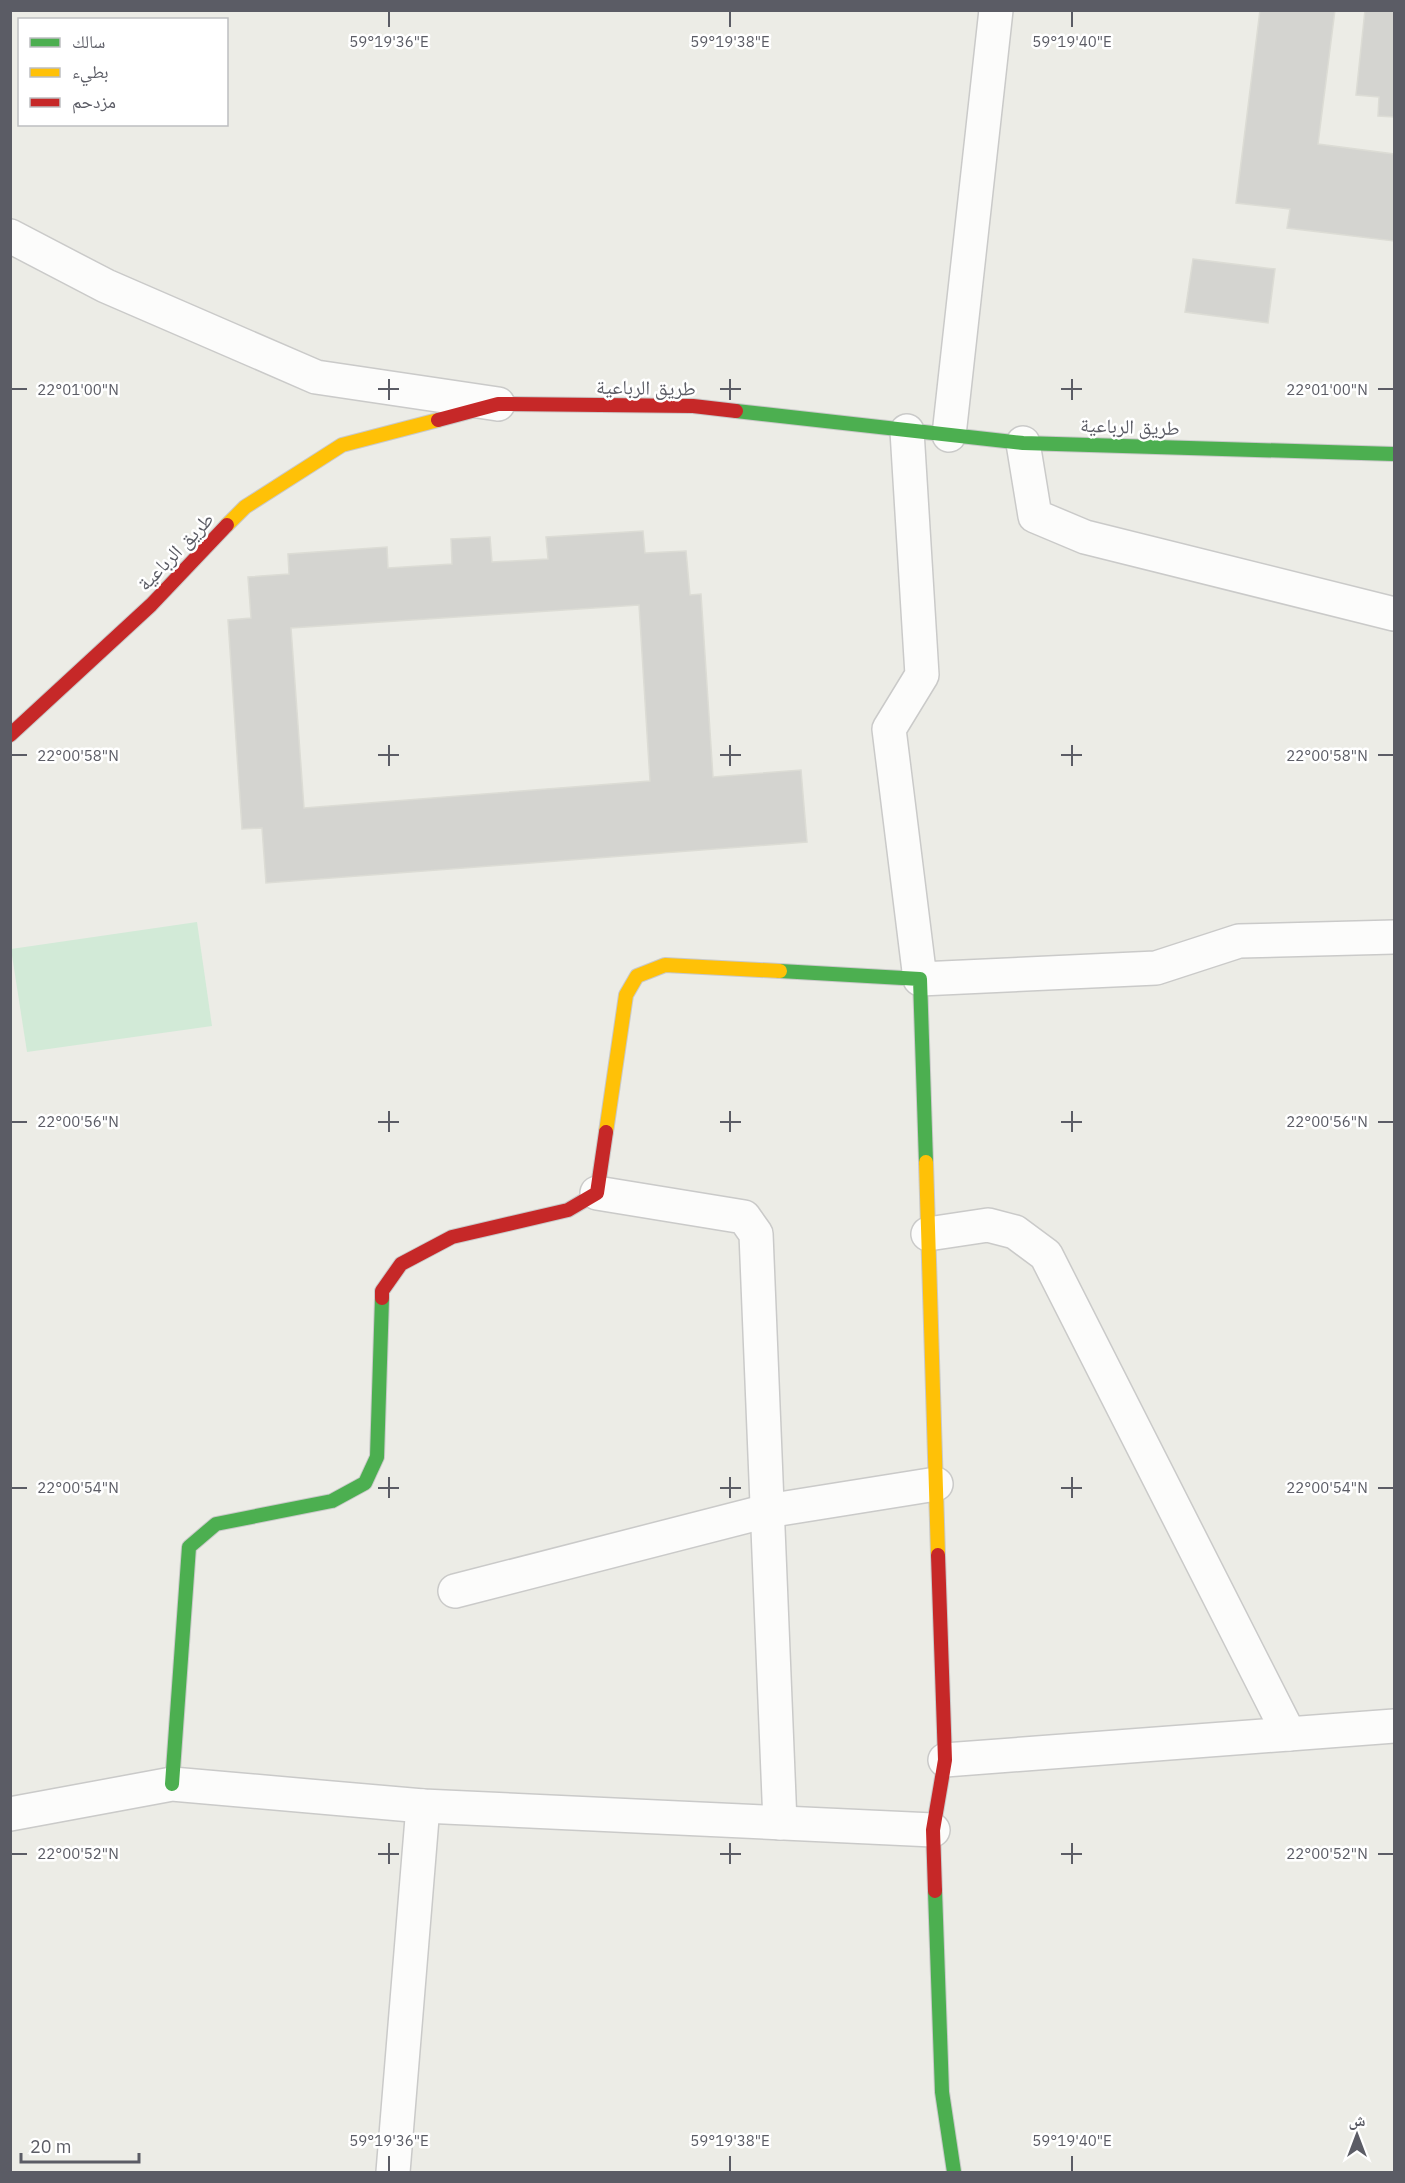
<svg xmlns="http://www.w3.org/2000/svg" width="1405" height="2183" font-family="'IBM Plex Sans','Noto Naskh Arabic',sans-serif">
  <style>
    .green { fill: #d2ead7 }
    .building { fill: #d4d4d0; stroke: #dcdcd5; stroke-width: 1.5; fill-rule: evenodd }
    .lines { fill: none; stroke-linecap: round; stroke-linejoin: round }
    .street-casing { stroke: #cacac9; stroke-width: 36 }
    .fast-casing { stroke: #c9c9c9; stroke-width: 16 }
    .slow-casing { stroke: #c9c9c9; stroke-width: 16 }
    .jam-casing { stroke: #c9c9c9; stroke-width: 16 }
    .street { stroke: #fcfcfb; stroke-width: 33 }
    .fast { stroke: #4caf50; stroke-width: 14 }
    .slow { stroke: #ffc107; stroke-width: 14 }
    .jam { stroke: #c62828; stroke-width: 14 }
    .ticks { fill: none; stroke: #5b5c65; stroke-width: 2 }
    .labels { text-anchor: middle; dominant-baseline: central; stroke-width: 5; stroke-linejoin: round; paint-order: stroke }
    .street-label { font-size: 20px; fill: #5b5c65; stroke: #fff }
    .ticks-label { font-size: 15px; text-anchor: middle; fill: #5b5c65; stroke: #fff; stroke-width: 5; stroke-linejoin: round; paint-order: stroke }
  </style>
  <rect width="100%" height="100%" fill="#ecece6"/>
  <polygon class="green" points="197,922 212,1026 27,1052 11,949"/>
  <g class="building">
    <polygon points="1260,10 1335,10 1318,144 1394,154 1394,241 1287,228 1290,209 1236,203"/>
    <polygon points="1365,10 1394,10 1394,117 1378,116 1379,97 1356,95"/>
    <polygon points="1193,259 1275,269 1268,323 1185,312"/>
    <path d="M 643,531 L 645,553 L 686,551 L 690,595 L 701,594 L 713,777 L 801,770 L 807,842 L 266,883 L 262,828 L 242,829 L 228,620 L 251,618 L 248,577 L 289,574 L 288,554 L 387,547 L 388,568 L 452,564 L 451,539 L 490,537 L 492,562 L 548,559 L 546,537 ZM 639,605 L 650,781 L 304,808 L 291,628 Z"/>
  </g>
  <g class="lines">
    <g class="street-casing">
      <g id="street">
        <polyline points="10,236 106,286 316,377 498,404"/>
        <polyline points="907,431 922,675 889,729 920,979 1156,968 1239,941 1394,937"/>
        <polyline points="949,435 996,10"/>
        <polyline points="1023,443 1035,516 1085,537 1394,614"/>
        <polyline points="597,1193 744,1217 756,1234 780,1823"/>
        <polyline points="928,1234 988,1225 1015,1232 1046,1255 1289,1734"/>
        <polyline points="455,1591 767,1511 936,1484"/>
        <polyline points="945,1760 1394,1726"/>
        <polyline points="10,1814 172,1784 423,1806 933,1830"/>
        <polyline points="393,2172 423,1806"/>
      </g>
    </g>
    <g class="fast-casing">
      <g id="fast">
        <polyline points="736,411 1023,443 1394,454"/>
        <polyline points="780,971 920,979 926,1162"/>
        <polyline points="172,1784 189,1547 216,1524 332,1501 365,1483 377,1457 382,1298"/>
        <polyline points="935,1891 942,2092 954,2172"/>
      </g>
    </g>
    <g class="slow-casing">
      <g id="slow">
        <polyline points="227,525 245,507 342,445 438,420"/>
        <polyline points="606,1132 626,995 637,976 665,965 780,971"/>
        <polyline points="926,1162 938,1555"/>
      </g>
    </g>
    <g class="jam-casing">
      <g id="jam">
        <polyline points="438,420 498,404 693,406 736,411"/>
        <polyline points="10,735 151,605 227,525"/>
        <polyline points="382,1298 382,1291 401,1264 452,1237 568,1210 597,1193 606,1132"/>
        <polyline points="935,1891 933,1830 945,1760 938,1555"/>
      </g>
    </g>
    <use href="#street" class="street"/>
    <use href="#fast" class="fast"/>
    <use href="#slow" class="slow"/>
    <use href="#jam" class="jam"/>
  </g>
  <path class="ticks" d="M 389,12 L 389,27M 730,12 L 730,27M 1072,12 L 1072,27M 389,379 L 389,400M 730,379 L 730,400M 1072,379 L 1072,400M 12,389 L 27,389M 378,389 L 399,389M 720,389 L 741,389M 1061,389 L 1082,389M 1378,389 L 1393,389M 389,745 L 389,766M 730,745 L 730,766M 1072,745 L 1072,766M 12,755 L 27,755M 378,755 L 399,755M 720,755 L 741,755M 1061,755 L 1082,755M 1378,755 L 1393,755M 389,1111 L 389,1132M 730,1111 L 730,1132M 1072,1111 L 1072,1132M 12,1122 L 27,1122M 378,1122 L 399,1122M 720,1122 L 741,1122M 1061,1122 L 1082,1122M 1378,1122 L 1393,1122M 389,1477 L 389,1498M 730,1477 L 730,1498M 1072,1477 L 1072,1498M 12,1488 L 27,1488M 378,1488 L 399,1488M 720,1488 L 741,1488M 1061,1488 L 1082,1488M 1378,1488 L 1393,1488M 389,1843 L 389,1864M 730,1843 L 730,1864M 1072,1843 L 1072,1864M 12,1854 L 27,1854M 378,1854 L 399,1854M 720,1854 L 741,1854M 1061,1854 L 1082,1854M 1378,1854 L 1393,1854M 389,2156 L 389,2171M 730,2156 L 730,2171M 1072,2156 L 1072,2171"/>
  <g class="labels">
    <g class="street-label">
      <text transform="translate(646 387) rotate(1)">طريق الرباعية</text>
      <text transform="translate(1130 426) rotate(2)">طريق الرباعية</text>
      <text transform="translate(175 551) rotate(-46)">طريق الرباعية</text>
    </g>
  </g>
  <g class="ticks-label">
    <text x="389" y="47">59°19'36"E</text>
    <text x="730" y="47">59°19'38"E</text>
    <text x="1072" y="47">59°19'40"E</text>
    <text x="78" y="395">22°01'00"N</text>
    <text x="1327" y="395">22°01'00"N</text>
    <text x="78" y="761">22°00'58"N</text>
    <text x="1327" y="761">22°00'58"N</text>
    <text x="78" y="1127">22°00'56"N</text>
    <text x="1327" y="1127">22°00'56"N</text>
    <text x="78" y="1493">22°00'54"N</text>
    <text x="1327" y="1493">22°00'54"N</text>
    <text x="78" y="1859">22°00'52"N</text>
    <text x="1327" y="1859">22°00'52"N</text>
    <text x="389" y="2146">59°19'36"E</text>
    <text x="730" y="2146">59°19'38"E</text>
    <text x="1072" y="2146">59°19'40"E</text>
  </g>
  <rect width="1405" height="2183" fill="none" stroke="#5b5c65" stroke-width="24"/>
  <rect x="18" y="18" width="210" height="108" fill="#ffffff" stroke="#bdbec1" stroke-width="1.5"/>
  <rect x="30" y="38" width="30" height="9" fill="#4caf50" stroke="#bdbec1" stroke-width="1.5"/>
  <text x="72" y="48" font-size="18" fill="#5b5c65">سالك</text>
  <rect x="30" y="68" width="30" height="9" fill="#ffc107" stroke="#bdbec1" stroke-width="1.5"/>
  <text x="72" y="78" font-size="18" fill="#5b5c65">بطيء</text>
  <rect x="30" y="98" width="30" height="9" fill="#c62828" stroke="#bdbec1" stroke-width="1.5"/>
  <text x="72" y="108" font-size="18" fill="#5b5c65">مزدحم</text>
  <g transform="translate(1357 2135)" stroke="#ffffff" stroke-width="4.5" paint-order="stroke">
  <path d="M0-4.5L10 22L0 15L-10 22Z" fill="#5b5c65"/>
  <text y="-9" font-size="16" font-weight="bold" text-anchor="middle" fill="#5b5c65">ش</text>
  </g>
  <path d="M21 2153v9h118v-9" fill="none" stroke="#5b5c65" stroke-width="3"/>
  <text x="30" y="2153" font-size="18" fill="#5b5c65" stroke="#ffffff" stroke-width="4.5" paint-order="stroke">20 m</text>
</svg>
